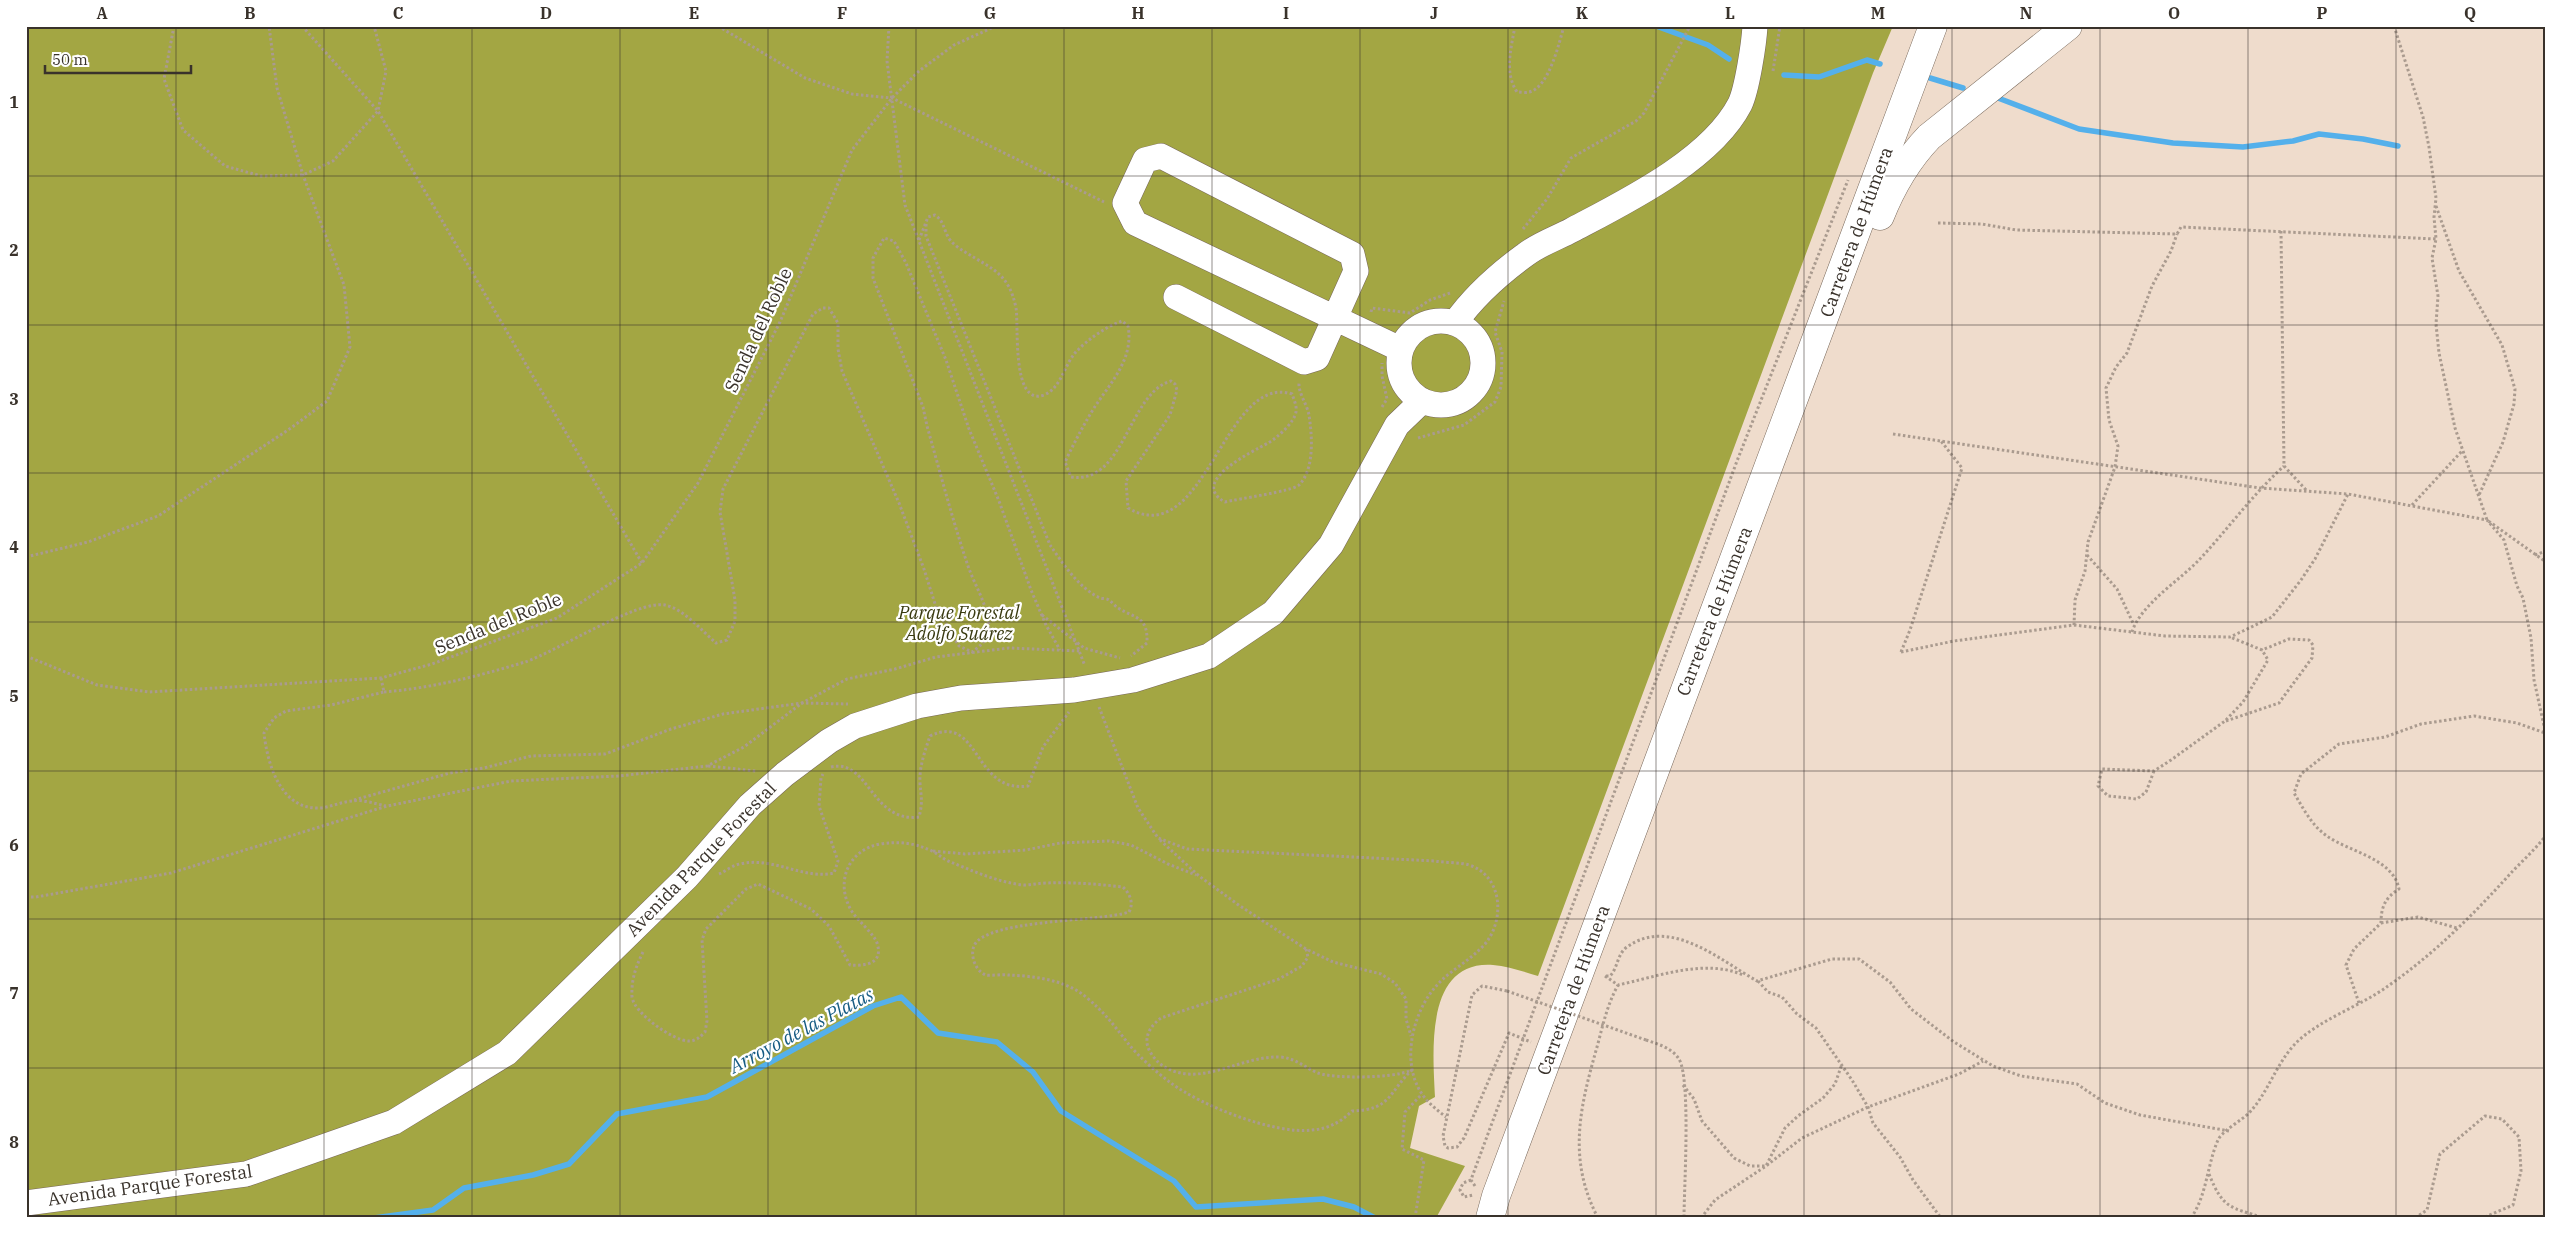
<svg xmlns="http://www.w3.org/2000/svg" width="2572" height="1244" font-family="'IBM Plex Serif',serif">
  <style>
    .forest { fill: #a3a643 }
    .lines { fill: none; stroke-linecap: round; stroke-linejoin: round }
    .stream { stroke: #54b0eb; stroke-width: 5.5 }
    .minor-casing { stroke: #776759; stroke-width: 26 }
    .major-casing { stroke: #776759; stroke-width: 29 }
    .path { stroke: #aa9b8f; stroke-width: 3; stroke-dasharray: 2.5 2.5; stroke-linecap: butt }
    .minor { stroke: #fff; stroke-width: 25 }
    .major { stroke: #fff; stroke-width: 28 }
    .path-bridge { stroke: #aa9b8f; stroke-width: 3; stroke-dasharray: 2.5 2.5; stroke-linecap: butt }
    .grid { fill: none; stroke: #39322b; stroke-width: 1; stroke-opacity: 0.55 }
    .labels { text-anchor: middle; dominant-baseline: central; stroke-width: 4.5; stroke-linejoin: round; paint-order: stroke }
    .street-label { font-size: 18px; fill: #39322b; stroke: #fff }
    .park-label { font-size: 18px; font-style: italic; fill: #393a10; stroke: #fff }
    .water-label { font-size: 19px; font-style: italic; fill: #175c83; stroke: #fff }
    .neatline { fill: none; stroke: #39322b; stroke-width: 2 }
    .grid-label { font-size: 16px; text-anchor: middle; font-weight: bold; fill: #39322b }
  </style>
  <rect width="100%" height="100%" fill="#efdccc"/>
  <path class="forest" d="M 26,26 L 1893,26 L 1873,73 L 1538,976 C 1524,972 1508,966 1493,965 C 1424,960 1433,1053 1435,1097 L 1419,1106 L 1410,1148 L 1465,1166 L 1436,1218 L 26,1218 Z"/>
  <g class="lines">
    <g class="stream">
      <polyline points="1656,26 1708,45 1729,59"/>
      <polyline points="1784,75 1819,77 1867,60 1880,64"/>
      <polyline points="1930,78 1963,88"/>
      <polyline points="1998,98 2079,129 2173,143 2243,147 2293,141 2319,134 2363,139 2398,146"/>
      <polyline points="374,1218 433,1210 464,1188 533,1175 569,1164 617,1114 707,1097 873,1006 901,997 938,1033 997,1042 1033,1072 1061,1111 1174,1181 1196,1207 1323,1199 1354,1207 1375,1218"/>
    </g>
    <g class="minor-casing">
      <g id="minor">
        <polyline points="1176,297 1304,362 1317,358 1356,271 1352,254 1161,156 1145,160 1125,203 1135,223 1400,349"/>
        <circle cx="1441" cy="363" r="42"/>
        <path d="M 1455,323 C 1474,296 1499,274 1525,255 C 1539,244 1557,238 1572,230 C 1627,201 1711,160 1740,104 C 1747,89 1754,44 1755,26"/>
        <polyline points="26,1203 246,1174 394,1122 507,1053 687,877 750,805 785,774 829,741 855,726 917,706 961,698 1074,690 1133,680 1209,656 1273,613 1331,545 1397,425 1422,401"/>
      </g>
    </g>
    <g class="major-casing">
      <g id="major">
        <path d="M 1880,216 C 1892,186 1906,161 1929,137 L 2068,26"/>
        <polyline points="1490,1218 1496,1196 1933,26"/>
      </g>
    </g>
    <g class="path">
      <polyline points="174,26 164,79 183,130 225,166 261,176 303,175 333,161 378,111 386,71 374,26"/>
      <polyline points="302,26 378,111 642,563"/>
      <polyline points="718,26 805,78 852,94 892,98 1104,202"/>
      <polyline points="889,26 887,61 905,205 1085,666"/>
      <path d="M 1515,26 C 1511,49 1504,72 1517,92 C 1521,92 1526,93 1529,92 C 1549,88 1559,43 1564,26"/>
      <polyline points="2394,26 2423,117 2429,147 2436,198 2434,217 2436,239 2432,258 2438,296 2436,324 2439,353 2455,428 2487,520 2546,562"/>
      <polyline points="1773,71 1780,26"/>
      <polyline points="2436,206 2459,271 2502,345 2515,389 2514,404 2503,442 2479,495"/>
      <polyline points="1938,223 1982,224 2016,230 2177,234 2181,227 2436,239"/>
      <path d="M 926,224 L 926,236 L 1050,545 C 1062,562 1078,587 1098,597 C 1101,599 1106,598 1109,600 C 1112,602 1115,606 1118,608 C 1136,619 1148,616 1147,643 L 1131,656"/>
      <polyline points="1523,229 1547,199 1571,158 1636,121 1644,113 1690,26"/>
      <polyline points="2281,231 2284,466 2307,491"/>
      <path d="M 919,240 L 928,217 L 935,215 C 945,222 943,230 950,240 C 953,244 960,249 965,252 C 992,269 1009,273 1016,308 C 1019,324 1011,407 1044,395 C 1061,388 1064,366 1075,353 C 1087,340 1105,327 1122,321 L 1128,326 C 1134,359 1111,382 1094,408 C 1083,426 1074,443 1065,462 L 1071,477 C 1125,485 1128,393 1171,381 L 1175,384 L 1177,390 L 1170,415 L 1126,481 L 1128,508 C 1205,553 1224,372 1292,394 C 1294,400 1297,406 1296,412 C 1294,423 1277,438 1268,443 C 1252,452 1188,482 1225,502 C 1237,499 1293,491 1299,485 C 1315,469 1312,435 1309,415 C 1307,404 1298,393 1299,382"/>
      <polyline points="1371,312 1372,308 1410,313 1430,300 1450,293"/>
      <polyline points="1382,407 1387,399 1382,376 1382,363"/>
      <polyline points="1893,434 2260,488 2348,494 2487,520 2504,540 2517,586 2523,598 2531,638 2534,680 2546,735"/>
      <polyline points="1418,438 1464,425 1495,402 1501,387 1502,352 1495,332 1504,301"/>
      <polyline points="2412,505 2462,451"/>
      <polyline points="2087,555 2117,589 2134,625"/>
      <polyline points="2535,555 2546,551"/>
      <polyline points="26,557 88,542 158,516 291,428 327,401 350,347 344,285 303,175 277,88 269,26"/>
      <polyline points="1042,615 1084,648 1120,658"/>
      <polyline points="2074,625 2165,636 2230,637 2243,631 2272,617 2301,580 2315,559 2348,494"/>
      <path d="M 2132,632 C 2141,604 2179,581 2199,560 C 2228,529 2253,494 2284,466"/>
      <polyline points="1901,652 1954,641 2074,625 2075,600 2085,571 2088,542 2115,467 2118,446 2109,420 2106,388 2116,367 2127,353 2152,286 2171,251 2177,234"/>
      <polyline points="1901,652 1910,630 1962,468 1941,441"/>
      <polyline points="26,656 97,685 149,692 381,678 432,664 557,618 642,563 698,483 780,322 852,150 892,98 919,71 954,45 996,26"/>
      <path d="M 381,678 L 384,692 L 331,705 L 286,711 L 274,718 L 264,733 C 267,762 280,809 318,808 C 329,808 340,802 352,801 C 362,799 376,804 386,806"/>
      <path d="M 384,692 C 432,688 479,676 525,662 C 556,652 636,600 665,605 C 684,609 702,631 716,643 L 727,640 L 735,621 L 735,600 L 720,512 L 723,489 L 813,314 L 823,308 L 829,308 L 838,323 L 838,349 L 842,371 L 899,503 L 924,569 L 936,607 L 959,646 L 972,652 C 979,647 989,639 989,629 C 989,606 974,585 967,563 C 952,518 940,472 927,426 L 923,407 L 873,278 L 873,258 L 884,238 L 894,241 L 906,263 L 946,360 L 969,429 L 999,501 L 1031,590 L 1046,625 L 1060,650"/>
      <path d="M 1099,707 L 1138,808 L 1158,838 L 1187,849 L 1435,861 C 1446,863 1459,862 1469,865 C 1503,876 1505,920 1485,944 C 1471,960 1452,969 1438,984 C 1413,1010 1400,1062 1422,1094 C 1428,1103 1437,1110 1446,1117"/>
      <polyline points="2226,721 2279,703 2312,658 2313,645 2309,640 2289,639 2262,650"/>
      <polyline points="708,766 756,771"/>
      <path d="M 831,767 C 869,758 871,823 919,817 C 923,802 921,797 920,783 C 919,767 925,751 930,736 C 980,712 973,794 1028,786 L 1043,747 L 1069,712"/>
      <polyline points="2154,771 2146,792 2137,799 2108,796 2098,786 2102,769 2154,771 2171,760 2225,721 2243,702 2268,660 2262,650 2230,637"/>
      <polyline points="354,800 450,773 484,768 531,756 605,754 671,729 723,714 802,703 848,704"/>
      <polyline points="1160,840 1199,876 1240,906 1306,949 1333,962 1381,974 1395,983 1406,999 1406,1019 1411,1036"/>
      <polyline points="933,851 965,854 1026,850 1060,843 1109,841 1131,845 1168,864 1196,875"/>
      <path d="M 719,874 C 726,871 733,865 740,864 C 773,856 803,880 834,873 L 838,861 L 819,806 L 821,778 L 823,774"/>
      <polyline points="26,897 36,897 171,873 387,806 511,781 619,776 707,766 744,747 802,703 847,679 895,669 936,657 1009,648 1080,651"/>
      <polyline points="2381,923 2418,917 2457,928"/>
      <path d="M 1306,949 L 1308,957 L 1302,966 L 1279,979 L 1161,1018 C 1153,1024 1146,1032 1147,1043 C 1148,1051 1154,1058 1159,1063 C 1196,1092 1240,1055 1280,1057 C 1296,1058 1305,1068 1318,1073 C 1335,1079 1393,1078 1409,1071"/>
      <path d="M 643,952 C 636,966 631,980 632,997 C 634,1013 673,1041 689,1041 C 696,1041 700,1037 705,1032 L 707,1021 L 702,940 L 706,929 L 746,889 L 758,884 L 811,909 L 829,926 L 850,965 C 865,966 884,964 877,943 C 875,935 857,920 851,910 C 835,882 848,850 880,844 C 899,841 915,843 932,851 C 938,854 942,858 948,861 C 971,870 999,883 1024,885 C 1032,885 1039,883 1047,883 C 1072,882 1098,884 1123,887 C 1130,894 1134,903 1129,912 C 1101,922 985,919 974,946 C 970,955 975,971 986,975 C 991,976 1002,974 1008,975 C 1034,976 1066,980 1086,997 C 1104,1012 1113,1024 1127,1042 C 1138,1056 1156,1072 1171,1083 C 1200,1105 1275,1135 1312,1130 C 1328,1129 1341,1122 1352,1111 C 1392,1110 1388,1092 1413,1069"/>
      <path d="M 1605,976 L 1618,985 C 1656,977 1705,958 1743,975"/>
      <path d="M 1606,976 L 1610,976 C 1618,968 1617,954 1627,947 C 1670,916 1720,960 1757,981 L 1832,959 L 1859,959 L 1890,982 L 1911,1009 L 1954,1042 L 1993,1066 L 2021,1076 L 2077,1084 L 2105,1103 L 2140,1115 L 2229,1131"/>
      <polyline points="1758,981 1768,992 1782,997 1797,1014 1816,1028 1852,1080 1868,1107 1873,1123 1900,1157 1913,1180 1941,1218"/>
      <polyline points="1507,991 1482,986 1472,995 1443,1136 1445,1146 1448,1148 1457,1147 1464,1138 1509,1033 1531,1042"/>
      <path d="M 2359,1003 L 2346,965 L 2354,949 L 2381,923 C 2381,907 2385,898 2399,889 C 2393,858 2349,852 2327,836 C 2312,826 2303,808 2294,793 L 2301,774 L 2339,744 L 2385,737 L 2421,724 L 2474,716 L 2517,723 L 2545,733"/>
      <path d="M 1646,1040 C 1658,1044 1672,1048 1679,1059 C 1691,1079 1684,1189 1684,1218"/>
      <polyline points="1683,1085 1694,1099 1702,1121 1734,1158 1750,1166 1766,1166 1785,1128 1798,1116 1823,1098 1835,1084 1842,1064"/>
      <path d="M 2209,1174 C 2223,1209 2230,1207 2264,1218"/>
      <polyline points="1471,1180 1463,1183 1460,1190 1464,1197 1473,1195"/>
      <polyline points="1475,1186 1471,1180 1472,1177 1737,461 1848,180"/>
      <polyline points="1415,1218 1424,1160 1402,1149 1405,1112 1422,1094"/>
      <path d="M 1598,1218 C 1567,1159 1580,1107 1597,1047 C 1603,1025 1607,1005 1618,985"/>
      <polyline points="1701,1218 1715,1200 1766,1166 1802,1138 1868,1107 1959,1074 1983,1061"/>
      <path d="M 2191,1218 C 2207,1195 2207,1165 2218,1140 C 2221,1132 2242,1120 2249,1113 C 2268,1093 2276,1064 2295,1044 C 2318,1020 2361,1006 2388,986 C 2434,954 2473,915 2510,874 C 2522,861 2536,849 2546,835"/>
      <polyline points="2415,1218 2427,1210 2440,1154 2485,1116 2502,1119 2519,1137 2521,1171 2513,1205 2483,1218"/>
    </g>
    <use href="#minor" class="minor"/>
    <use href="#major" class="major"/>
    <polyline class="path-bridge" points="1507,991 1646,1040"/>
  </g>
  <path class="grid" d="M 176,26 L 176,1218M 324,26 L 324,1218M 472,26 L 472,1218M 620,26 L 620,1218M 768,26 L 768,1218M 916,26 L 916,1218M 1064,26 L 1064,1218M 1212,26 L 1212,1218M 1360,26 L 1360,1218M 1508,26 L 1508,1218M 1656,26 L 1656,1218M 1804,26 L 1804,1218M 1952,26 L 1952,1218M 2100,26 L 2100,1218M 2248,26 L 2248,1218M 2396,26 L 2396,1218M 26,176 L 2546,176M 26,325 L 2546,325M 26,473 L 2546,473M 26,622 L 2546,622M 26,771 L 2546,771M 26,919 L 2546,919M 26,1068 L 2546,1068"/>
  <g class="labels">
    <g class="street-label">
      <text transform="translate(1856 232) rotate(-70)">Carretera de Húmera</text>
      <text transform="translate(758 330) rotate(-65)">Senda del Roble</text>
      <text transform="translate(1714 611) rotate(-69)">Carretera de Húmera</text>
      <text transform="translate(498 623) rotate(-22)">Senda del Roble</text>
      <text transform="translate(701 859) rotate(-46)">Avenida Parque Forestal</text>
      <text transform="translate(1573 990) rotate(-70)">Carretera de Húmera</text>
      <text transform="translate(150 1185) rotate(-8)">Avenida Parque Forestal</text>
    </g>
    <g class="park-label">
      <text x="959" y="612">Parque Forestal<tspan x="959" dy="21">Adolfo Suárez</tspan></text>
    </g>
    <g class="water-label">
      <text transform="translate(801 1030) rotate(-28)">Arroyo de las Platas</text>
    </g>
  </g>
  <rect width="2572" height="1244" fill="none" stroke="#ffffff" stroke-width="55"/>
  <path d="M45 65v8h146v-8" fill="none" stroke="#39322b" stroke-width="2.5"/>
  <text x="52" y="65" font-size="15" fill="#39322b" stroke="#ffffff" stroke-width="4" paint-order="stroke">50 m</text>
  <rect x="28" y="28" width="2516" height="1188" class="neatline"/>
  <g class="grid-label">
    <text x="102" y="19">A</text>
    <text x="250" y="19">B</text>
    <text x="398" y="19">C</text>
    <text x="546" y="19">D</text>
    <text x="694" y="19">E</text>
    <text x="842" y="19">F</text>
    <text x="990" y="19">G</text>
    <text x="1138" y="19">H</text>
    <text x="1286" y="19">I</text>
    <text x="1434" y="19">J</text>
    <text x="1582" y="19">K</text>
    <text x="1730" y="19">L</text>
    <text x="1878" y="19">M</text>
    <text x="2026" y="19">N</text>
    <text x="2174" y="19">O</text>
    <text x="2322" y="19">P</text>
    <text x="2470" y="19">Q</text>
    <text x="14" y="108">1</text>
    <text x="14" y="256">2</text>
    <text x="14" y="405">3</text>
    <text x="14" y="553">4</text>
    <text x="14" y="702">5</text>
    <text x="14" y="851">6</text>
    <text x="14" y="999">7</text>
    <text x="14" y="1148">8</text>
  </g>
</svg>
